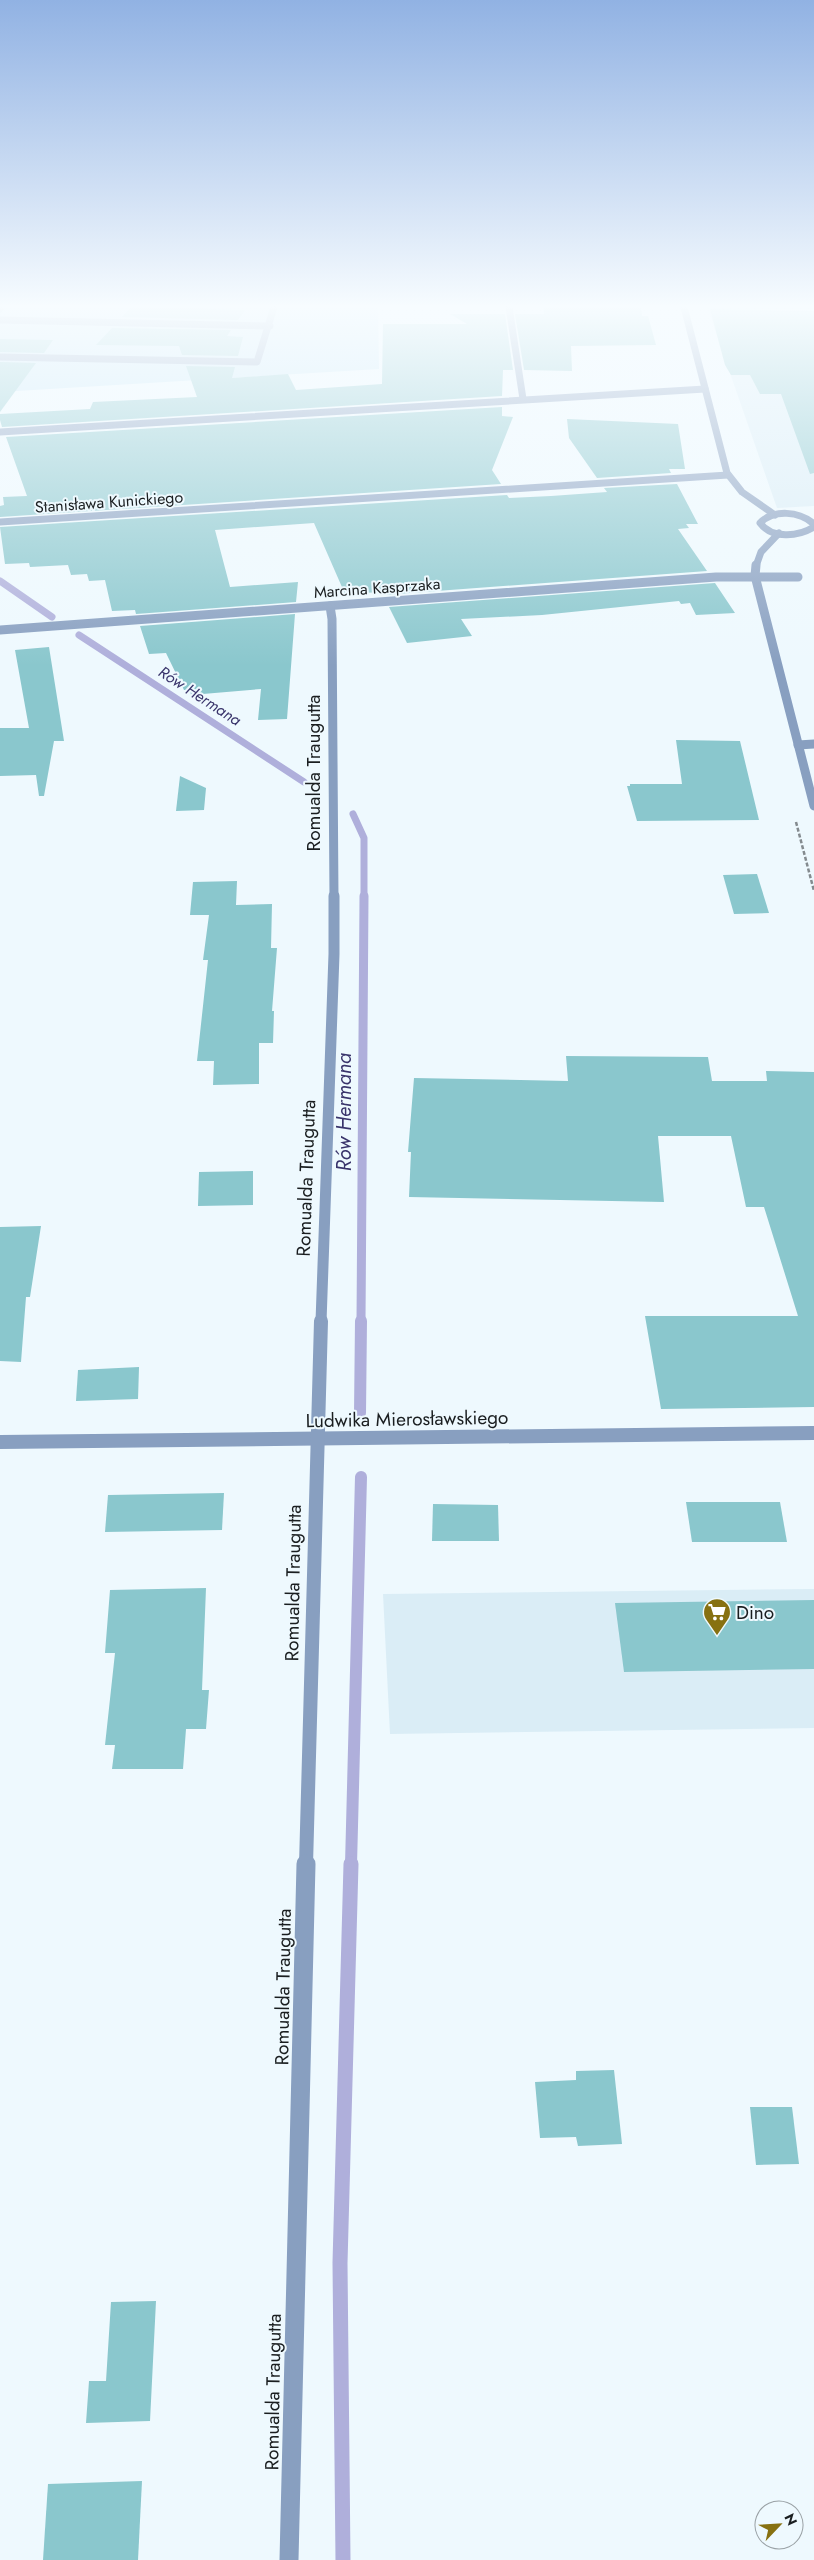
<svg xmlns="http://www.w3.org/2000/svg" width="814" height="2560" font-family="Jost,sans-serif">
  <style>
    .built { fill: #daedf6 }
    .green { fill: #c7e6f6 }
    .lines { fill: none; stroke-linecap: round; stroke-linejoin: round }
    .stream-far3 { stroke: #afafdb; stroke-width: 7 }
    .stream-far2 { stroke: #afafdb; stroke-width: 9 }
    .stream-far1 { stroke: #afafdb; stroke-width: 12 }
    .stream { stroke: #afafdb; stroke-width: 15 }
    .building { fill: #8ac7cd }
    .path { stroke: #848b8f; stroke-width: 2.5; stroke-dasharray: 4 2; stroke-linecap: butt }
    .minor-far4 { stroke: #889fc0; stroke-width: 7 }
    .minor-far3 { stroke: #889fc0; stroke-width: 9 }
    .minor-far2 { stroke: #889fc0; stroke-width: 11 }
    .minor-far1 { stroke: #889fc0; stroke-width: 14 }
    .minor { stroke: #889fc0; stroke-width: 19 }
    .labels { text-anchor: middle; dominant-baseline: central; stroke-width: 4; stroke-linejoin: round; paint-order: stroke }
    .far-street-label { font-size: 16px; fill: #1a1e20; stroke: #eef9fe }
    .far-water-label { font-size: 16px; font-style: italic; fill: #39346b; stroke: #eef9fe }
    .street-label { font-size: 19px; fill: #1a1e20; stroke: #eef9fe }
    .poi-label { font-size: 19px; fill: #1a1e20; stroke: #eef9fe; text-anchor: start }
    .water-label { font-size: 20px; font-style: italic; fill: #39346b; stroke: #eef9fe }
  </style>
  <rect width="100%" height="100%" fill="#eef9fe"/>
  <g class="built">
    <polygon points="707,307 814,307 814,506 777,508"/>
    <polygon points="814,1589 814,1728 390,1734 383,1594"/>
  </g>
  <polygon class="green" points="0,307 378,307 379,369 0,392"/>
  <g class="lines">
    <g class="stream-far3">
      <polyline points="0,581 52,617"/>
      <polyline points="79,635 304,782"/>
      <polyline points="353,814 364,838 364,898"/>
    </g>
    <polyline class="stream-far2" points="361,1322 364,896"/>
    <g class="stream-far1">
      <polyline points="360,1413 361,1321"/>
      <polyline points="351,1865 361,1477"/>
    </g>
    <polyline class="stream" points="343,2560 340,2263 351,1864"/>
  </g>
  <g class="building">
    <polygon points="131,307 143,307 245,310 238,320 122,317"/>
    <polygon points="543,307 641,307 642,316 648,316 656,345 571,346 572,371 524,370 515,314 544,314"/>
    <polygon points="710,309 814,311 814,473 810,474 781,394 760,394 750,375 731,375 725,365"/>
    <polygon points="450,314 505,314 513,370 503,370 502,396 2,427 0,420 0,414 90,409 93,402 197,397 186,366 235,367 232,378 288,374 296,390 382,384 383,324 467,324"/>
    <polygon points="112,328 231,330 227,336 243,337 238,356 182,355 179,346 96,345"/>
    <polygon points="0,339 53,340 44,353 0,352"/>
    <polygon points="0,362 36,363 0,412"/>
    <polygon points="502,407 502,416 513,417 492,470 501,484 0,517 0,506 4,505 3,497 27,496 6,437"/>
    <polygon points="567,419 678,424 685,469 669,469 671,473 597,478 569,438"/>
    <polygon points="677,484 698,524 686,524 689,528 678,529 707,571 383,595 381,592 345,594 314,523 215,530 230,587 298,582 296,602 136,614 135,610 112,611 105,580 89,581 87,574 71,575 68,565 30,567 29,563 5,564 0,527 507,495 509,498 551,496 607,492 604,488"/>
    <polygon points="715,583 735,613 696,615 690,603 681,604 679,601 542,615 461,619 472,636 407,643 389,607"/>
    <polygon points="295,614 287,719 258,720 261,689 191,695 190,690 184,690 166,653 149,654 140,626"/>
    <polygon points="49,647 64,741 54,741 44,796 39,796 36,775 0,776 0,728 29,728 15,650"/>
    <polygon points="676,740 740,741 759,820 637,821 627,786 630,786 630,784 682,784"/>
    <polygon points="180,776 206,788 204,810 176,811"/>
    <polygon points="757,874 769,913 734,914 723,875"/>
    <polygon points="237,881 236,905 272,904 271,948 277,948 272,1011 274,1011 273,1043 259,1043 259,1084 213,1085 214,1061 197,1061 208,960 203,960 209,915 190,915 193,882"/>
    <polygon points="566,1056 708,1057 712,1081 767,1081 766,1071 814,1072 814,1407 661,1409 645,1316 798,1316 764,1207 746,1207 731,1136 658,1136 664,1202 409,1197 411,1152 408,1152 414,1078 568,1081"/>
    <polygon points="253,1171 253,1205 198,1206 199,1172"/>
    <polygon points="41,1226 30,1297 26,1297 21,1362 0,1361 0,1227"/>
    <polygon points="139,1367 138,1399 76,1401 78,1370"/>
    <polygon points="224,1493 222,1530 105,1532 108,1495"/>
    <polygon points="686,1502 780,1502 787,1542 692,1542"/>
    <polygon points="433,1504 498,1505 499,1541 432,1541"/>
    <polygon points="206,1588 202,1690 209,1690 206,1729 186,1729 183,1769 112,1769 115,1745 105,1745 115,1653 105,1653 110,1590"/>
    <polygon points="814,1600 814,1669 624,1672 615,1603"/>
    <polygon points="614,2070 622,2144 578,2146 576,2137 540,2138 535,2082 576,2080 576,2071"/>
    <polygon points="750,2107 792,2107 799,2164 756,2165"/>
    <polygon points="156,2301 150,2421 86,2423 89,2381 106,2381 111,2302"/>
    <polygon points="142,2481 138,2560 43,2560 48,2484"/>
  </g>
  <g class="lines">
    <polyline class="path" points="796,822 814,891"/>
    <g class="minor-far4">
      <polyline points="509,307 523,399"/>
      <polyline points="684,307 727,473 742,492 775,515"/>
      <polyline points="0,309 1,307"/>
      <polyline points="0,320 270,326"/>
      <polyline points="0,357 257,362 274,307"/>
      <polyline points="0,432 705,389"/>
      <polyline points="0,522 728,475"/>
      <path d="M 814,524 C 799,511 774,509 760,523 C 772,539 798,537 814,527"/>
      <polyline points="756,566 761,552 779,533"/>
    </g>
    <g class="minor-far3">
      <polyline points="756,565 755,576 814,806"/>
      <polyline points="330,606 332,619 334,898"/>
      <polyline points="0,630 716,577 798,577"/>
      <polyline points="798,745 814,744"/>
    </g>
    <polyline class="minor-far2" points="321,1322 334,954 334,896"/>
    <g class="minor-far1">
      <polyline points="0,1442 814,1433"/>
      <polyline points="306,1865 321,1321"/>
    </g>
    <polyline class="minor" points="289,2560 306,1864"/>
  </g>
  <linearGradient id="sky" x2="0" y2="1"><stop stop-color="#91b2e3"/><stop offset="0.46" stop-color="#f7fcff"/><stop offset="1" stop-color="#f7fcff" stop-opacity="0"/></linearGradient>
  <rect width="814" height="666" fill="url(#sky)"/>
  <defs>
    <g id="supermarket-pin" transform="scale(1.4375)"><path d="M0 17L-7.5 6A9.5 9.5 0 1 1 7.5 6Z" fill="#877111" stroke="#eef9fe"/><path d="M-6-5.5h2.5l.6 2H6L4.5 2H-2.5L-4.4-4H-6ZM-1.5 3.2a1.3 1.3 0 1 0 .1 0ZM3 3.2a1.3 1.3 0 1 0 .1 0Z" fill="#fff"/></g>
  </defs>
  <g fill-rule="evenodd">
    <use href="#supermarket-pin" x="717" y="1612"/>
  </g>
  <g class="labels">
    <g class="far-street-label">
      <text transform="translate(109 502) rotate(-4)">Stanisława Kunickiego</text>
      <text transform="translate(377 588) rotate(-4)">Marcina Kasprzaka</text>
    </g>
    <g class="far-water-label">
      <text transform="translate(200 696) rotate(33)">Rów Hermana</text>
    </g>
    <g class="street-label">
      <text transform="translate(313 773) rotate(-90)">Romualda Traugutta</text>
      <text transform="translate(306 1178) rotate(-88)">Romualda Traugutta</text>
      <text transform="translate(407 1419) rotate(-1)">Ludwika Mierosławskiego</text>
      <text transform="translate(293 1583) rotate(-89)">Romualda Traugutta</text>
      <text transform="translate(283 1987) rotate(-89)">Romualda Traugutta</text>
      <text transform="translate(273 2392) rotate(-89)">Romualda Traugutta</text>
    </g>
    <g class="poi-label">
      <text x="736" y="1612">Dino</text>
    </g>
    <g class="water-label">
      <text transform="translate(344 1112) rotate(-90)">Rów Hermana</text>
    </g>
  </g>
  <g transform="translate(779 2525) rotate(65)"><circle r="24" fill="#eef9fe" stroke="#99a1a5"/>
  <path d="M0-4L9 19L0 12L-9 19Z" fill="#877111"/>
  <text y="-8" font-size="14" font-weight="bold" text-anchor="middle" fill="#1a1e20">N</text>
  </g>
</svg>
